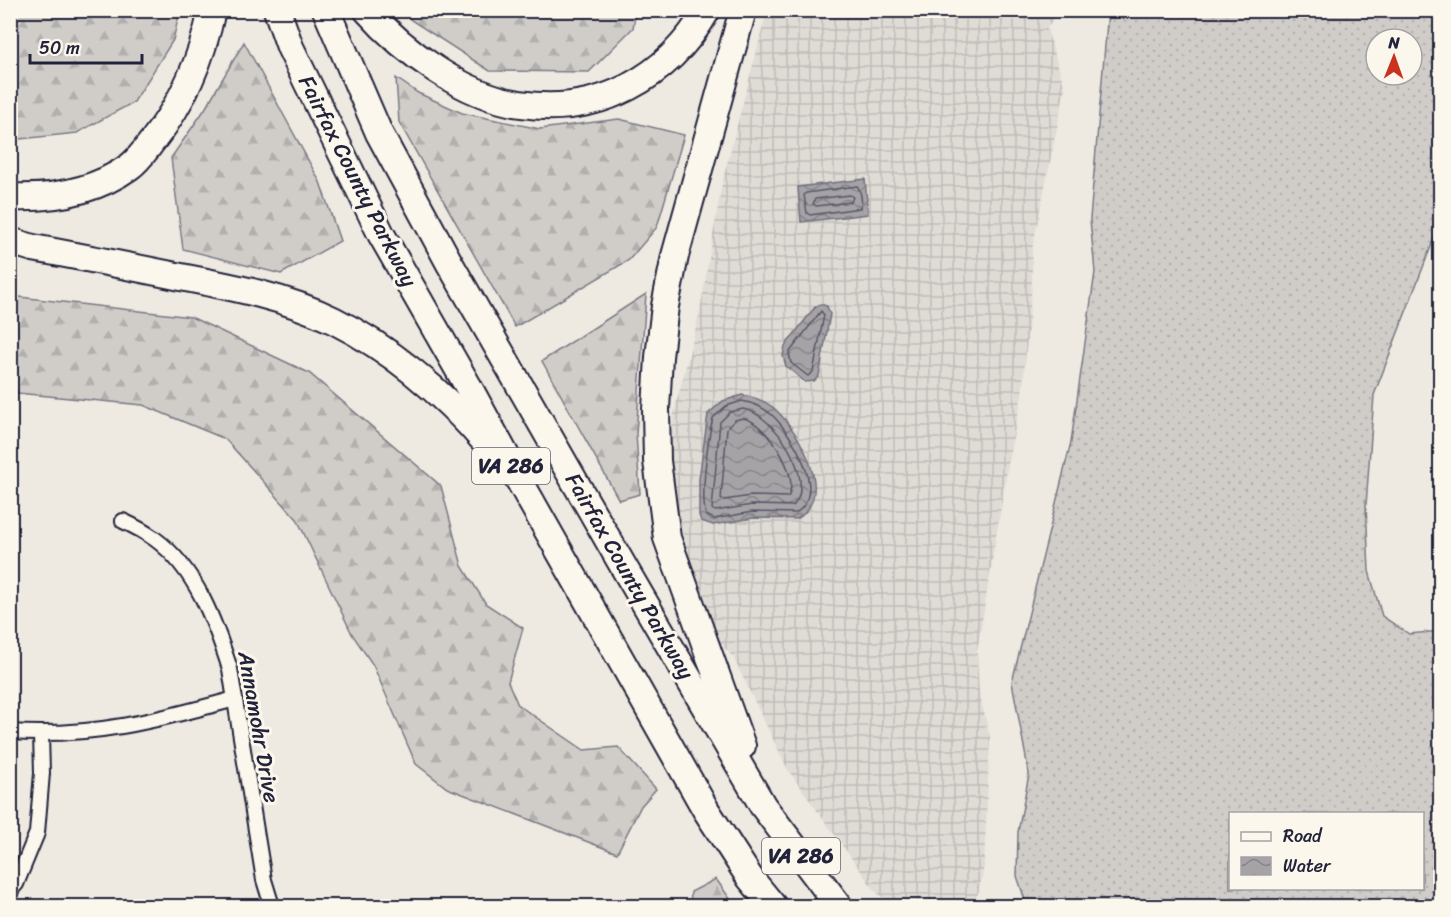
<svg xmlns="http://www.w3.org/2000/svg" width="1451" height="917" font-family="Sriracha,sans-serif">
  <style>
    .industrial { fill: url(#industrial-grid) }
    .grass { fill: url(#grass-dots); stroke: #797882; stroke-width: 1.5; fill-rule: evenodd }
    .forest { fill: url(#forest-firs); stroke: #797882; stroke-width: 1.5 }
    .water { fill: url(#water-waves); stroke: #716f7c; stroke-width: 1.5 }
    .lines { fill: none; stroke-linecap: round; stroke-linejoin: round }
    .shore { stroke: #575666; stroke-width: 1.5 }
    .minor-casing { stroke: #22223b; stroke-width: 18 }
    .motorway-casing { stroke: #22223b; stroke-width: 30 }
    .minor { stroke: #fbf7ec; stroke-width: 14 }
    .motorway { stroke: #fbf7ec; stroke-width: 26 }
    .labels { text-anchor: middle; dominant-baseline: central; stroke-width: 6; stroke-linejoin: round; paint-order: stroke }
    .shield { fill: #fbf7ec; stroke: #636270; stroke-width: 1.5 }
    .shield-label { font-size: 21px; font-weight: bold; fill: #22223b }
    .street-label { font-size: 22px; fill: #22223b; stroke: #fbf7ec }
  </style>
  <defs>
    <pattern id="industrial-grid" width="8" height="8" patternUnits="userSpaceOnUse" patternTransform="scale(1.5)"><rect width="8" height="8" fill="#dfdbd5"/><path d="M0 4h8M4 0v8" fill="none" stroke="#bfbcb8"/></pattern>
    <pattern id="grass-dots" width="8" height="8" patternUnits="userSpaceOnUse" patternTransform="scale(1.5)"><rect width="8" height="8" fill="#d0cdc9"/><path d="M2 2h.1M6 6h.1" fill="none" stroke="#b2b0ae" stroke-width="1.8" stroke-linecap="round"/></pattern>
    <pattern id="forest-firs" width="22" height="20" patternUnits="userSpaceOnUse" patternTransform="scale(1.5)"><rect width="22" height="20" fill="#d0cdc9"/><path d="M5 1l3.5 6h-7zM16 11l3.5 6h-7z" fill="#b2b0ae"/></pattern>
    <pattern id="water-waves" width="16" height="10" patternUnits="userSpaceOnUse" patternTransform="scale(1.5)"><rect width="16" height="10" fill="#a6a3a7"/><path d="M0 5q4-4 8 0t8 0" fill="none" stroke="#878489"/></pattern>
  </defs>
  <rect width="100%" height="100%" fill="#eeeae2"/>
  <filter id="ink" filterUnits="userSpaceOnUse"><feTurbulence type="fractalNoise" baseFrequency=".0167" numOctaves="2"/><feDisplacementMap in="SourceGraphic" scale="12" xChannelSelector="R" yChannelSelector="G"/><feConvolveMatrix kernelMatrix="1 2 1 2 8 2 1 2 1" color-interpolation-filters="sRGB"/></filter>
  <g filter="url(#ink)">
    <polygon class="industrial" points="767,11 1058,11 1047,29 1065,89 1032,250 1032,285 1022,396 1011,447 977,652 979,692 990,737 984,866 979,891 972,906 893,906 875,891 788,770 733,657 710,632 672,497 670,451 674,412 699,316 722,183"/>
    <path class="grass" d="M 1108,11 L 1440,11 L 1440,223 L 1374,395 L 1366,505 L 1369,571 L 1382,616 L 1409,634 L 1440,631 L 1440,906 L 1027,906 L 1017,876 L 1018,832 L 1029,774 L 1012,682 L 1071,442 L 1095,272 L 1090,219 ZM 1376,39 L 1412,39 L 1412,75 L 1376,75 ZM 1230,814 L 1422,814 L 1422,888 L 1230,888 Z"/>
    <g class="forest">
      <polygon points="11,10 180,10 180,11 173,40 134,102 77,133 11,140"/>
      <polygon points="404,11 636,11 633,28 589,72 490,71 411,20"/>
      <polygon points="244,42 320,182 340,241 281,274 183,249 171,158 205,109"/>
      <polygon points="396,78 418,93 462,113 540,129 619,119 684,135 657,227 629,260 515,327 399,122"/>
      <polygon points="646,294 636,434 640,494 619,500 542,361"/>
      <polygon points="11,296 191,317 309,373 441,486 462,566 486,604 523,628 508,682 518,705 584,750 618,747 656,789 641,806 617,853 447,788 416,764 373,665 352,634 297,519 225,439 143,405 17,393 11,358"/>
      <polygon points="716,879 735,906 690,906 691,892"/>
    </g>
    <g class="water">
      <polygon points="865,179 868,214 801,222 798,187"/>
      <polygon points="820,304 827,306 830,314 819,376 814,381 805,382 786,366 783,356 785,346 815,307"/>
      <path d="M 742,395 C 755,397 766,401 776,410 C 800,433 836,495 797,519 L 753,518 L 713,525 L 701,521 L 699,515 L 699,479 L 708,414 L 723,401 Z"/>
    </g>
    <g class="lines">
      <g class="shore">
        <path d="M 857,186 C 861,190 863,204 860,208 L 810,215 L 807,213 L 804,195 L 806,193 Z"/>
        <polygon points="850,195 853,197 851,202 816,206 813,204 815,199"/>
        <polygon points="821,311 824,315 813,372 808,376 791,363 789,353"/>
        <path d="M 742,401 C 753,403 763,407 772,415 C 792,434 828,491 796,513 L 752,512 L 714,519 L 706,515 C 700,497 708,437 713,418 L 726,406 Z"/>
        <path d="M 743,409 C 773,413 818,479 793,506 L 752,505 L 715,511 L 712,509 L 720,422 L 730,412 Z"/>
        <path d="M 743,418 C 766,422 801,475 788,497 L 751,496 L 724,500 L 721,499 L 727,428 L 735,420 Z"/>
      </g>
      <g class="minor-casing">
        <g id="minor">
          <path d="M 123,521 C 134,526 145,532 155,539 C 196,569 215,622 230,669 L 264,880 L 272,906"/>
          <path d="M 10,732 C 92,738 158,720 235,699"/>
          <polyline points="10,891 16,884 37,833 42,773 41,734"/>
        </g>
      </g>
      <g class="motorway-casing">
        <g id="motorway">
          <polyline points="277,10 290,47 381,234 468,386 519,480 706,810 750,878 773,906"/>
          <polyline points="326,10 379,133 450,264 626,571 763,806 839,906"/>
          <path d="M 367,10 C 404,52 464,96 520,104 C 599,116 668,78 707,10"/>
          <path d="M 10,197 C 53,199 94,192 129,167 C 139,160 146,149 154,139 C 184,101 202,58 212,10"/>
          <path d="M 10,241 L 33,248 C 83,257 132,267 181,277 C 233,287 285,297 333,320 C 393,350 445,395 488,445"/>
          <polyline points="742,746 667,538 657,461 656,409 659,357 665,306 675,256 743,10"/>
        </g>
      </g>
      <use href="#minor" class="minor"/>
      <use href="#motorway" class="motorway"/>
    </g>
  </g>
  <g class="labels">
    <g class="shield">
      <rect x="472" y="448" width="78" height="36" rx="4.5"/>
      <rect x="762" y="838" width="78" height="36" rx="4.5"/>
    </g>
    <g class="shield-label">
      <text x="511" y="466">VA 286</text>
      <text x="801" y="856">VA 286</text>
    </g>
    <g class="street-label">
      <text transform="translate(358 181) rotate(63)">Fairfax County Parkway</text>
      <text transform="translate(630 576) rotate(60)">Fairfax County Parkway</text>
      <text transform="translate(259 727) rotate(80)">Annamohr Drive</text>
    </g>
  </g>
  <rect width="1451" height="917" fill="none" stroke="#fbf7ec" stroke-width="36"/>
  <rect x="18" y="18" width="1415" height="881" fill="none" stroke="#22223b" stroke-width="2" filter="url(#ink)"/>
  <rect x="1229" y="812" width="195" height="78" fill="#fbf7ec" stroke="#a4a2a5" stroke-width="1.5"/>
  <rect x="1241" y="832" width="30" height="9" fill="#fbf7ec" stroke="#a4a2a5" stroke-width="1.5"/>
  <text x="1283" y="842" font-size="18" fill="#22223b">Road</text>
  <rect x="1241" y="857" width="30" height="18" fill="url(#water-waves)" stroke="#a4a2a5" stroke-width="1.5"/>
  <text x="1283" y="872" font-size="18" fill="#22223b">Water</text>
  <g transform="translate(1394 57) rotate(1)"><circle r="28" fill="#fbf7ec" stroke="#a4a2a5" stroke-width="1.5"/>
  <path d="M0-4.5L10 22L0 15L-10 22Z" fill="#c8321e"/>
  <text y="-9" font-size="16" font-weight="bold" text-anchor="middle" fill="#22223b">N</text>
  </g>
  <path d="M30 54v9h112v-9" fill="none" stroke="#22223b" stroke-width="3"/>
  <text x="39" y="54" font-size="18" fill="#22223b" stroke="#fbf7ec" stroke-width="4.5" paint-order="stroke">50 m</text>
</svg>
